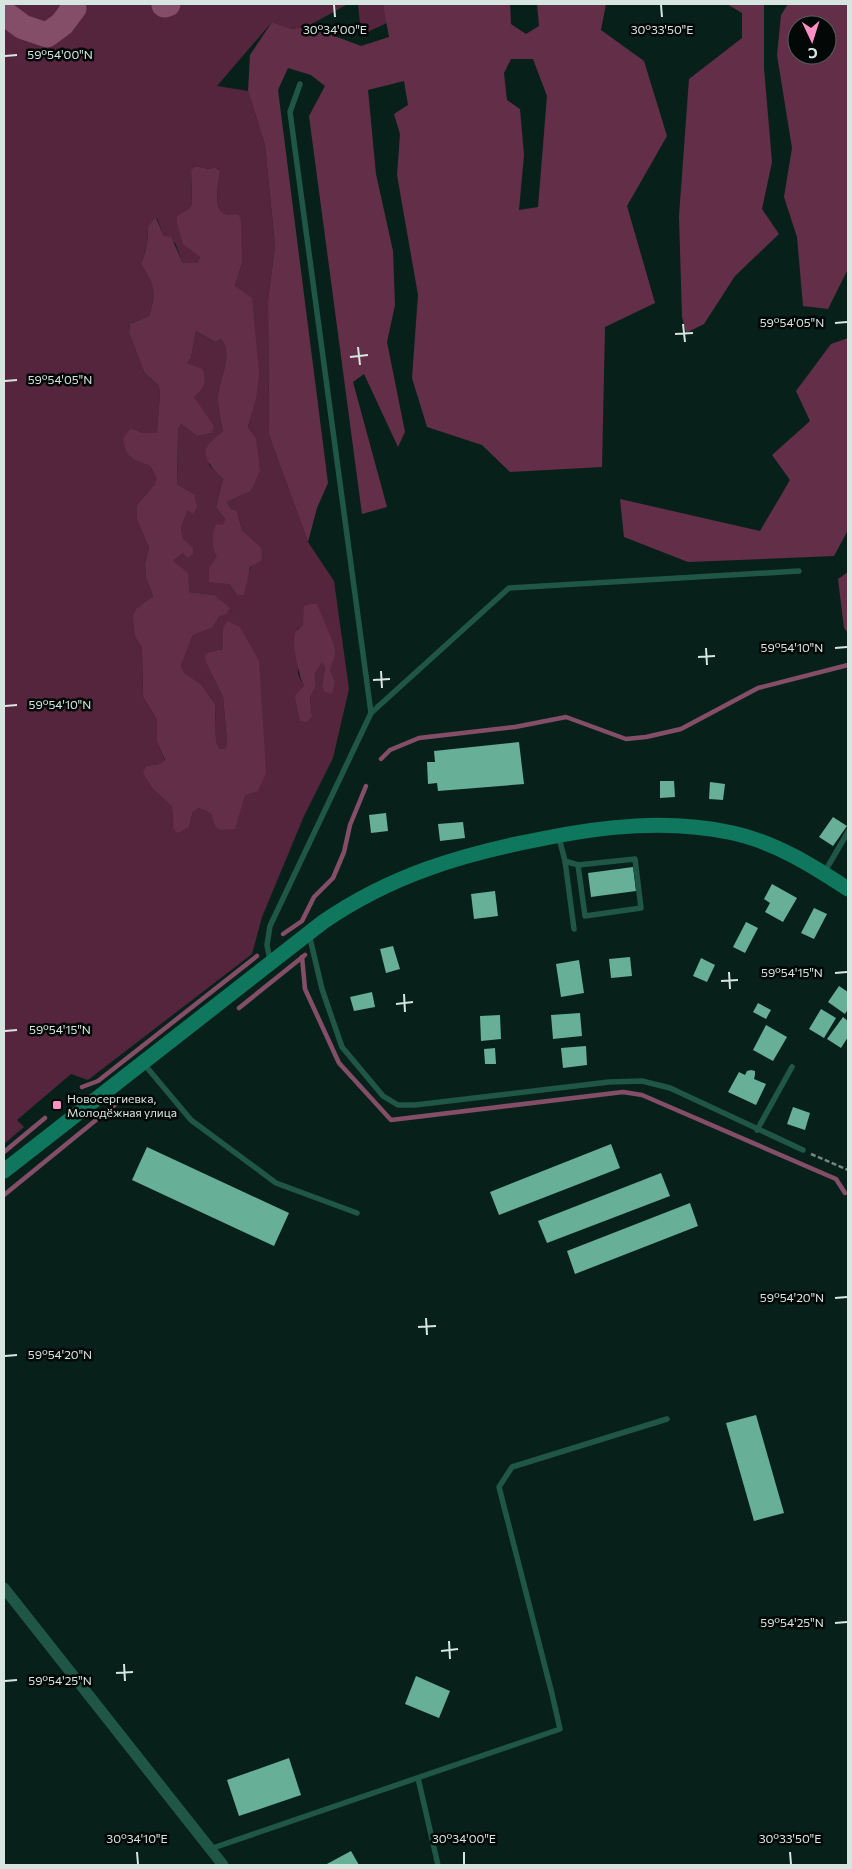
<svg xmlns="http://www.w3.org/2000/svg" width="852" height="1869" font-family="Commissioner,sans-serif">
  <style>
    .green { fill: #55253d; fill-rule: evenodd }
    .forest { fill: #632f48; fill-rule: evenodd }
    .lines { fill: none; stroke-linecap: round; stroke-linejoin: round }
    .stream { stroke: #854e68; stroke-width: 4.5 }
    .river { stroke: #854e68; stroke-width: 25 }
    .building { fill: #67af97 }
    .path { stroke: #738781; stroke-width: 2.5; stroke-dasharray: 5 2.5; stroke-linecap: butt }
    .lane { stroke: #205646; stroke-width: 5.5 }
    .street { stroke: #205646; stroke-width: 11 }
    .secondary { stroke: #0e775e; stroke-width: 15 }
    .ticks { fill: none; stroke: #d6e5e0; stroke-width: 2 }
    .poi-dot { fill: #fc8fc3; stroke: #020806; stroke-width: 2 }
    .labels { text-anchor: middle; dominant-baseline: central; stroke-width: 5; stroke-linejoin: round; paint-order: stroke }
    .poi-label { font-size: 12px; fill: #d6e5e0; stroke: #020806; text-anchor: start }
    .ticks-label { font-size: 12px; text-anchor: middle; fill: #d6e5e0; stroke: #020806; stroke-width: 5; stroke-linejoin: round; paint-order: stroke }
  </style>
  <rect width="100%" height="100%" fill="#07211a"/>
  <g class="green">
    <path d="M 4,4 L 348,4 L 308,26 L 292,29 L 272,22 L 217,86 L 248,91 L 265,145 L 275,246 L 268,300 L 269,435 L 308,542 L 334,581 L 349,689 L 333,758 L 304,816 L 262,917 L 252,954 L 88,1080 L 71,1074 L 17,1120 L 24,1127 L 4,1144 ZM 195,166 L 209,169 L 215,167 L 220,171 C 219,181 212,210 225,214 C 228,215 234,214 238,214 L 242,263 L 235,286 L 256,400 L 248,427 L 256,438 L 251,491 L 227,502 L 230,508 L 237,511 L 242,530 L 261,547 L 237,595 L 229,584 L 217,557 L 225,519 L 216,507 L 223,479 L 209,465 L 208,446 L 223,431 C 221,421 218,410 218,400 C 217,380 235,357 221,339 L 215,342 L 196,331 L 191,358 L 187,363 L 194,397 L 212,433 L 197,436 L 181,424 L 178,430 L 177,484 L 194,494 L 181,528 L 183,553 L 173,561 L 189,592 L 214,595 L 220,616 L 212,628 L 193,635 L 181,666 L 183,673 L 201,684 L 215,704 L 216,742 L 220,749 L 227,748 L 227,742 L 223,697 L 206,663 L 209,652 L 223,649 L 223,628 L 235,829 L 215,827 L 211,814 L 199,808 L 193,812 L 189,827 L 173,827 L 172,807 L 152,788 L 146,766 L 160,764 L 165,761 L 157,742 L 157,720 L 143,697 L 142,647 L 137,608 L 153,596 L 146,578 L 145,564 L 149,548 L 137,520 L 137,505 L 155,484 L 156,477 L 150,466 L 130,457 L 131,428 L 143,433 L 157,434 L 160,392 L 158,385 L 144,372 L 129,331 L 130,324 L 149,316 C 157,289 156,288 141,264 C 143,257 146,250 147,244 C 149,230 144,228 157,218 L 164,236 L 175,243 L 183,263 L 197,263 L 200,257 L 189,209 L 192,203 L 191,170 ZM 303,625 L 335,657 L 330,670 L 335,681 L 322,686 L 325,667 L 322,661 L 315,673 L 316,686 L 310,698 L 312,716 L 304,686 L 298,674 L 297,629 Z"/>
    <polygon points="358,4 383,4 387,23 361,35"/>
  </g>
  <g class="forest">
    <path d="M 383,4 L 510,4 L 511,24 L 526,34 L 539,26 L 537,4 L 606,4 L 601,30 L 644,61 L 667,136 L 627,206 L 655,303 L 605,327 L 602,467 L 510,472 L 482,445 L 427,427 L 412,378 L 418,295 L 397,175 L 400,134 L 394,114 L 408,105 L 404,81 L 368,90 L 376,174 L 393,251 L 395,305 L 387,342 L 405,432 L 398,447 L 364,374 L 353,382 L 387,507 L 362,514 L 309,116 L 325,86 L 311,75 L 288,68 L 278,90 L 328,483 L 317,508 L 308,542 L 269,435 L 268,300 L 275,246 L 265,145 L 248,91 L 250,55 L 272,22 L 292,29 L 308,26 L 361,46 L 389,37 ZM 511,59 L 533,59 L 547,96 L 538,207 L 519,210 L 524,155 L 520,109 L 507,100 L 504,73 Z"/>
    <polygon points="727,4 764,4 764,68 772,162 762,209 779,234 735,276 704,324 686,333 682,317 679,216 689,79 742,38 742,13"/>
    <path d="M 788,4 L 848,4 L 848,272 L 847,271 L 828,309 L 803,306 L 797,237 L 784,197 L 792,148 L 777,55 L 781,15 ZM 797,25 L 827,25 L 827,55 L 797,55 Z"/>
    <path d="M 195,166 L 209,169 L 215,167 L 220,171 C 219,181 212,210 225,214 C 228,215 234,214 238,214 L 241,220 L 242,263 L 235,286 L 252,298 L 259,374 L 256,400 L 248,427 L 256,438 L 260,471 L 251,491 L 227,502 L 230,508 L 237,511 L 242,530 L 261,547 L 262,560 L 250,567 L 244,595 L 237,595 L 229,584 L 209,582 L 209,568 L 217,557 C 212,548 211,534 216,524 L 223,525 L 225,519 L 216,507 L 223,479 C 215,471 200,458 208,445 C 212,440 218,436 223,431 C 221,421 218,410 218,400 C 217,380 235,357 221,339 L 215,342 L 196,331 L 191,358 L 187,363 L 202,369 C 208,382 203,389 194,397 L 214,426 L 212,433 L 197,436 L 181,424 L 178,430 L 177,484 L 194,494 L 197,507 L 193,514 L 188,510 L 181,528 L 183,539 L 193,548 L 193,554 L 187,558 L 183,553 L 173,561 L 188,573 L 189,592 L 214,595 L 230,608 L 226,614 L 220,616 L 212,628 L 193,635 L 181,666 L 184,673 L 201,684 L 215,704 L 216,742 L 220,749 L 226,748 L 227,742 L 223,697 L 206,663 L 205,656 L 209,652 L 223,649 L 223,628 L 227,621 L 240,627 L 259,661 L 266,773 L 258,791 L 245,795 L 235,829 L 221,830 L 215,827 L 211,814 L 199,808 L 193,812 L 189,827 L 177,833 L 173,827 L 172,807 L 152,788 L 143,773 L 146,766 L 160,764 L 165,760 L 157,742 L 157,720 L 143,697 L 142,647 L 135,636 L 133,615 L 137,608 L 153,596 L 146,578 L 145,564 L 149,548 L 137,520 L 137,505 L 155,484 L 156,477 L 150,466 C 132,458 127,460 123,439 L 131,428 L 143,433 L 157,433 L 160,392 L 158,385 L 144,372 L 129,332 L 130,324 L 149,316 C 157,290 155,287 141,264 C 143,258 146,250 147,244 C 149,230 144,228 156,218 L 164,236 L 171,237 L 183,263 L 197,263 L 200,257 L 183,244 L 177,223 L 177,216 L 189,209 L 192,203 L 191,170 Z"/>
    <polygon points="848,338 848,530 834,556 688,562 624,537 620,499 760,531 790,480 772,455 810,421 796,391 831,344"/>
    <polygon points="848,572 848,633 844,628 838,579"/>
    <path d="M 310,604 L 317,604 L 334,645 L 335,657 L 330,670 L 335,681 L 332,694 L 325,692 L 322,686 L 325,667 L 322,662 L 315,673 L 316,686 L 310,698 L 312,716 L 307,722 L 300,721 L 295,696 L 304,686 C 299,675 292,646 295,634 C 296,630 299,628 303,625 L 304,606 Z"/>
  </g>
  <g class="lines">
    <g class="stream">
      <polyline points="381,759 390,750 419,738 515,727 566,717 626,739 646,737 681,729 758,688 848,665"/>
      <polyline points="283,934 302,921 314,897 333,878 344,852 350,825 366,786"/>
      <polyline points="302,957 305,989 339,1063 391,1120 623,1092 642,1095 836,1179 845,1193"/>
      <polyline points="239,1008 305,955"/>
      <polyline points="82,1087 98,1081 257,956"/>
      <polyline points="4,1152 45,1118"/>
      <polyline points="4,1195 123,1098"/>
    </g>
    <g class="river">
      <polyline points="164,4 164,5 168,4"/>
      <polyline points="4,13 23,27 47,35 62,24 74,8 72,4"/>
    </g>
  </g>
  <g class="building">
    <polygon points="519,742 524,784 438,791 437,783 428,784 427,762 435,762 434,751"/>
    <polygon points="660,781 674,781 675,797 660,798"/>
    <polygon points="710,782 725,784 723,800 709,799"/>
    <polygon points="386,813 388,831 371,833 369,815"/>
    <polygon points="833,817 847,826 833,846 819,837"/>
    <polygon points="463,822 465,838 440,841 438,824"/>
    <polygon points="633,867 636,891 591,897 588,873"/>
    <polygon points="772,884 797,898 783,922 765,912 770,903 764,899"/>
    <polygon points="495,891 498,916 474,919 471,894"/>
    <polygon points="814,908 827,914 814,939 801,933"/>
    <polygon points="746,922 758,928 745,953 733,947"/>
    <polygon points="393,946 400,969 386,973 380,949"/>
    <polygon points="630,957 632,976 611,978 609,959"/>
    <polygon points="701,958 715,965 707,982 693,976"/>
    <polygon points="579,960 584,993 561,997 556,964"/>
    <polygon points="839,986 848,992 848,1009 845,1014 828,1002"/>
    <polygon points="372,992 375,1007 354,1011 350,997"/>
    <polygon points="758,1003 771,1010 766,1019 753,1012"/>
    <polygon points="821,1009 836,1018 824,1038 809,1029"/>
    <polygon points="580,1013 582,1036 553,1039 551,1015"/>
    <polygon points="500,1015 501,1039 481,1041 480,1016"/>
    <polygon points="843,1017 848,1021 848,1037 841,1048 827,1039"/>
    <polygon points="766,1025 787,1037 773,1061 753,1050"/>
    <polygon points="586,1046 587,1065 563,1068 561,1048"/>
    <polygon points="495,1048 496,1064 485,1064 484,1049"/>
    <polygon points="751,1070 755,1071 755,1075 754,1079 766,1084 756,1105 728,1092 739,1072 745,1075 747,1071"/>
    <polygon points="793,1107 810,1113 805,1130 787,1124"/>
    <polygon points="611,1144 620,1168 499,1215 490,1192"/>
    <polygon points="147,1147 289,1213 274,1246 132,1180"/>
    <polygon points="661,1173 670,1196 547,1243 538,1221"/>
    <polygon points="690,1203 698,1226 575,1274 567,1251"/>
    <polygon points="756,1415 784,1513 754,1521 726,1423"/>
    <polygon points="416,1676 450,1691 439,1718 405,1704"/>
    <polygon points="289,1758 301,1795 239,1816 227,1780"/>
    <polygon points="351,1851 359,1865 325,1865"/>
  </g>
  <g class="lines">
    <polyline class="path" points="811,1154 848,1170"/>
    <g class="lane">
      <polyline points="300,84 290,112 371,713"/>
      <polyline points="559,838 565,861 574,929"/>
      <polyline points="565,861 578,865 635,859 641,908 585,916 578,865"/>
      <polyline points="824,873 848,832"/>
      <polyline points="309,934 322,989 342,1047 383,1096 398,1105 415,1105 609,1082 642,1081 670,1088 803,1150"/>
      <polyline points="270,960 267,945 270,926 371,713 509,588 799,571"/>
      <polyline points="144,1064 191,1120 276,1183 357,1213"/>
      <polyline points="757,1130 792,1067"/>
      <polyline points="418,1778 438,1865"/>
      <polyline points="210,1849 560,1729 552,1694 499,1487 512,1467 667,1419"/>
    </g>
    <polyline class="street" points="4,1588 223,1865"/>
    <path class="secondary" d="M 4,1171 L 323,922 C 390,876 461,854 541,839 C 604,826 668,819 733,833 C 775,842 813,866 848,889"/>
  </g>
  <path class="ticks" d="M 334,5 L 335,17M 661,5 L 662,17M 5,56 L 17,55M 835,323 L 847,322M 683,324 L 685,342M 675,334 L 693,333M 358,347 L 360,365M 350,357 L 368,355M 5,381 L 17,380M 706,648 L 707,665M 835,648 L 847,647M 698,657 L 715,656M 381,671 L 382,688M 373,680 L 390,679M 5,706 L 17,705M 729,972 L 730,989M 835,973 L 847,972M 721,981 L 738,980M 404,994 L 405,1012M 396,1004 L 413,1002M 5,1031 L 17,1030M 835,1298 L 847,1297M 426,1318 L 427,1335M 418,1327 L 436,1326M 5,1356 L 17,1355M 835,1623 L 847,1622M 449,1641 L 450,1659M 441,1651 L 458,1649M 124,1664 L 125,1681M 116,1673 L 133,1672M 5,1681 L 17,1680M 137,1852 L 138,1864M 464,1852 L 464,1864M 790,1852 L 791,1864"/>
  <rect class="poi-dot" x="52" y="1100" width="10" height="10" rx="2.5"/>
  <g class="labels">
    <g class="poi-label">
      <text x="67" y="1098">Новосергиевка,<tspan x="67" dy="14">Молодёжная улица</tspan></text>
    </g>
  </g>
  <g class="ticks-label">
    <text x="335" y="34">30°34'00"E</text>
    <text x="662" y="34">30°33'50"E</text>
    <text x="60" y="59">59°54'00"N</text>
    <text x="792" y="327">59°54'05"N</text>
    <text x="60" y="384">59°54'05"N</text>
    <text x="792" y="652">59°54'10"N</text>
    <text x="60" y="709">59°54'10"N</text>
    <text x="792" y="977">59°54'15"N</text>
    <text x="60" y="1034">59°54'15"N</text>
    <text x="792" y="1302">59°54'20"N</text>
    <text x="60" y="1359">59°54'20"N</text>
    <text x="792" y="1627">59°54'25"N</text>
    <text x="60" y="1685">59°54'25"N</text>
    <text x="137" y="1843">30°34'10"E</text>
    <text x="464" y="1843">30°34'00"E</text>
    <text x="790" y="1843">30°33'50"E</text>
  </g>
  <rect width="852" height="1869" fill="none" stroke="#d6e5e0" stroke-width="10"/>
  <g transform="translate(812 40) rotate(176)"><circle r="24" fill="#020806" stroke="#57605d"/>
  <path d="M0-4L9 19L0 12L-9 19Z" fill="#fc8fc3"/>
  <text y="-8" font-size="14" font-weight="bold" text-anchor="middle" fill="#d6e5e0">С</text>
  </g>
</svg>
